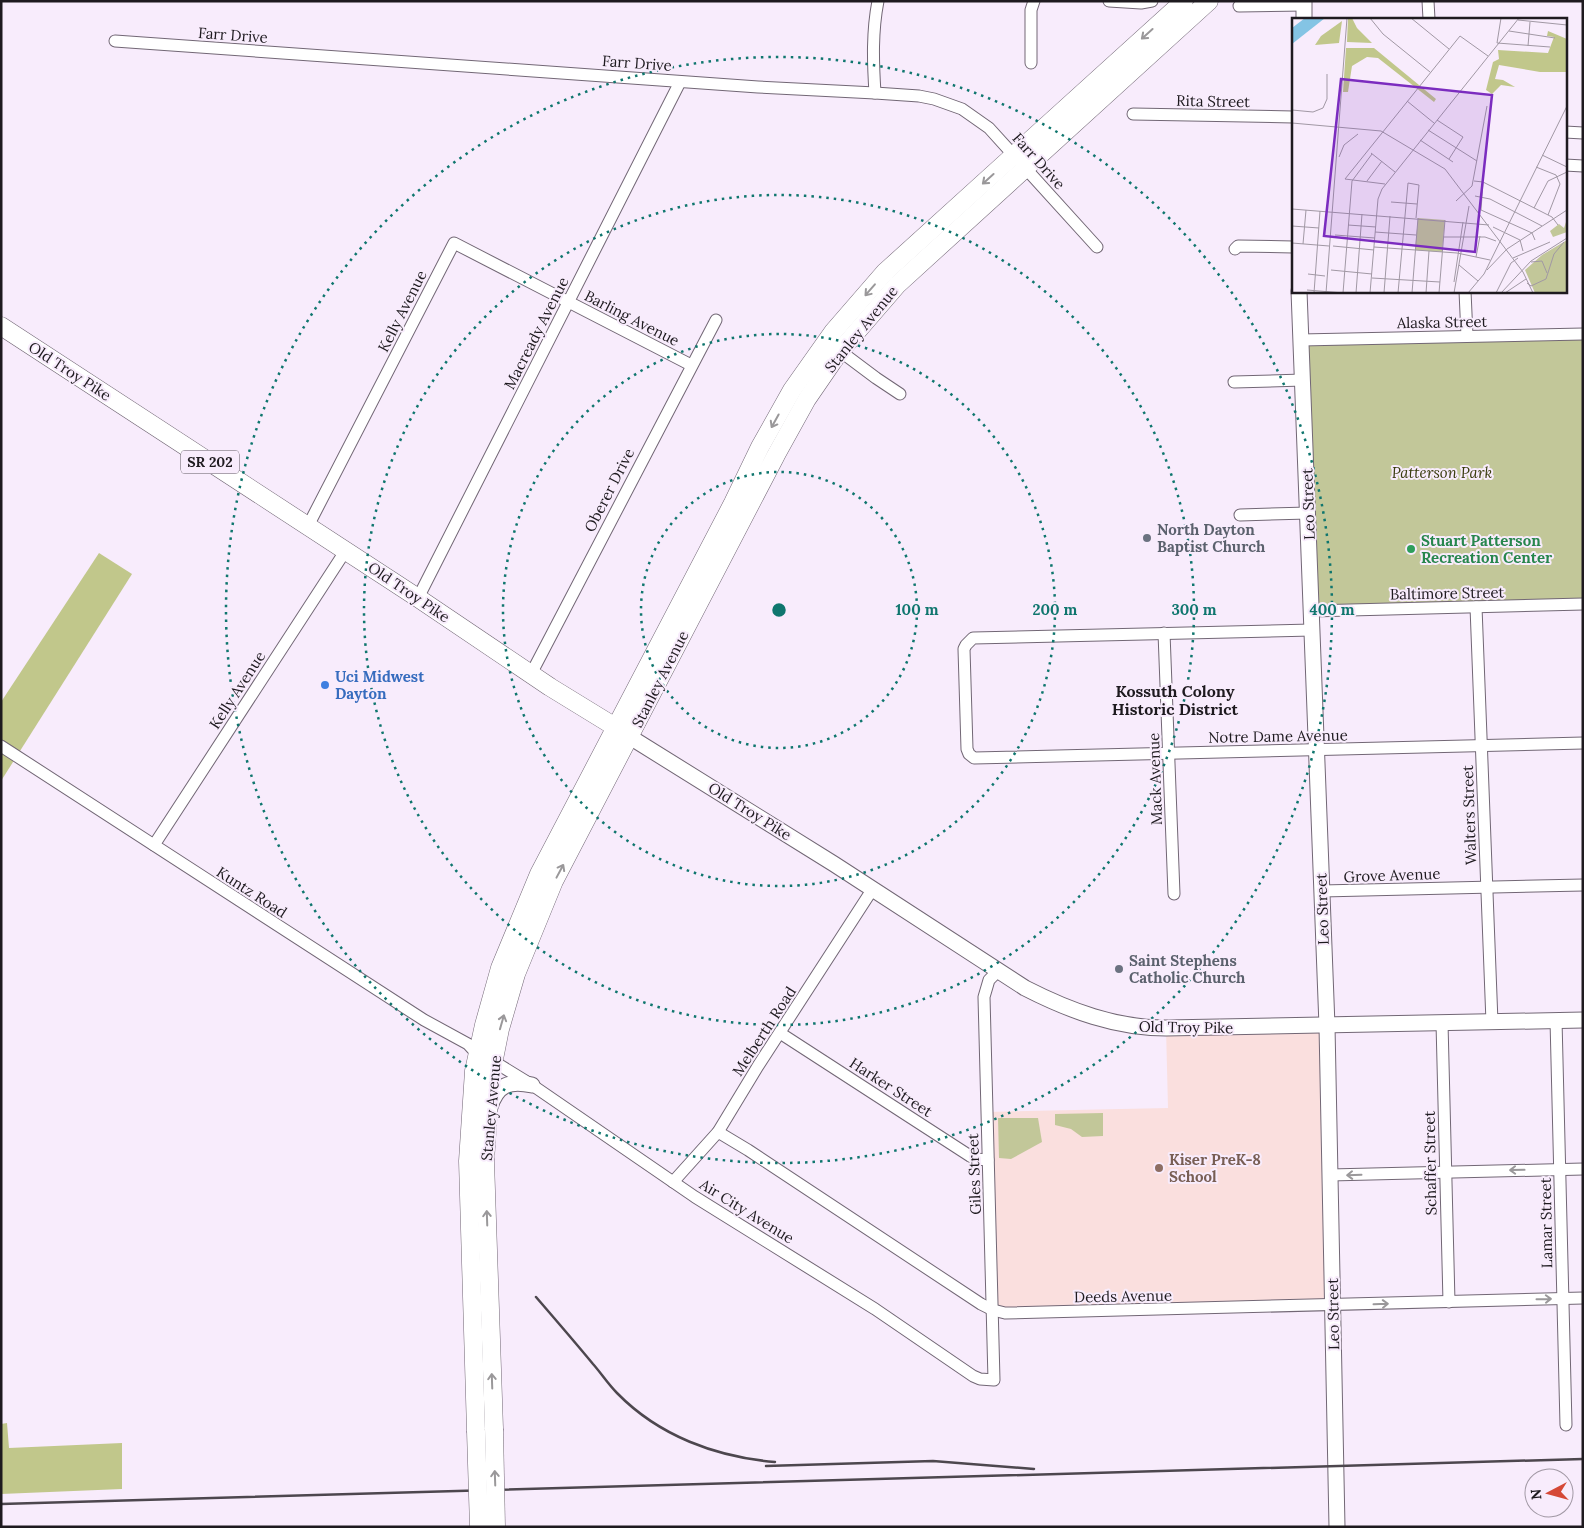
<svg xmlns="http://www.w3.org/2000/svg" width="1584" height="1528" font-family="Lora,serif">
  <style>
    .education { fill: #fadfde }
    .green { fill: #c2c799 }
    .forest { fill: #c1c78b }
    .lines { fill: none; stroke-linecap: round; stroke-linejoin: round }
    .street-casing { stroke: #726775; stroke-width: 13 }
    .secondary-casing { stroke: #726775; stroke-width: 17 }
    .primary-casing { stroke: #726775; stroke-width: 19 }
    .street { stroke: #fff; stroke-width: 11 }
    .secondary { stroke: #fff; stroke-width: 15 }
    .primary { stroke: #fff; stroke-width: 18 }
    .rail { stroke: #4d474e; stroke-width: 2.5 }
    .primary-bridge-casing { stroke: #726775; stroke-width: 19; stroke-linecap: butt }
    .primary-bridge { stroke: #fff; stroke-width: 18 }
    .oneway { stroke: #9a989a }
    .ring { fill: none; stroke: #0f766e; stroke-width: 2.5; stroke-dasharray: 2.5 5 }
    .worship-dot { fill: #6b7280; stroke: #f8ecfc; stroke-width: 2 }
    .leisure-dot { fill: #2e9e5b; stroke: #f8ecfc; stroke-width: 2 }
    .shop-dot { fill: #3f7fe0; stroke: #f8ecfc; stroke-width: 2 }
    .education-dot { fill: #8d6e63; stroke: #f8ecfc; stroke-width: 2 }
    .labels { text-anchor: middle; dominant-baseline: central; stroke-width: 4; stroke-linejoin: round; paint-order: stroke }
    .shield { fill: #f8ecfc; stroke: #5f5961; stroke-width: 1 }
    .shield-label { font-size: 14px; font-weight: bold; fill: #1e1a1f }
    .street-label { font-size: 15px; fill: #1e1a1f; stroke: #f8ecfc }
    .park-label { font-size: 15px; font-style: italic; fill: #383b0c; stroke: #f8ecfc }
    .worship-label { font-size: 15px; font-weight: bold; fill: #5b616d; stroke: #f8ecfc; text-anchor: start }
    .leisure-label { font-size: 15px; font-weight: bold; fill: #27864d; stroke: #f8ecfc; text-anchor: start }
    .shop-label { font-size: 15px; font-weight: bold; fill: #366cbe; stroke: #f8ecfc; text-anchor: start }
    .education-label { font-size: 15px; font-weight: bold; fill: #785e54; stroke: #f8ecfc; text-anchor: start }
    .neighbourhood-label { font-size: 16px; font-weight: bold; fill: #1e1a1f; stroke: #f8ecfc }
    .inset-road { fill: none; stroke: #a198a4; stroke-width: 1 }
    .view { fill: #7b2cbf; fill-opacity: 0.15; stroke: #7b2cbf; stroke-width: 2.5 }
    .inset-edge { fill: none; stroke: #1e1a1f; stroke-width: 2.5 }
    .centre { fill: #0f766e; stroke: #f8ecfc; stroke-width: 2.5 }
    .ring-label { font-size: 15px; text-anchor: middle; font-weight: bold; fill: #0f766e; stroke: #f8ecfc; stroke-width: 4; stroke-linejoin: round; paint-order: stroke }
  </style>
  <rect width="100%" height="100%" fill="#f8ecfc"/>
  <polygon class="education" points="1327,1026 1333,1305 993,1310 987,1112 1168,1108 1166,1028"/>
  <g class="green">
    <polygon points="1583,334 1583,604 1311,611 1301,340"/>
    <polygon points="1103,1113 1103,1136 1082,1137 1071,1129 1055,1125 1055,1114"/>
    <polygon points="998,1118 1038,1118 1042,1142 1011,1159 999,1158"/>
  </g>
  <g class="forest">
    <polygon points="99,553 132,574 1,781 1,702"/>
    <polygon points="7,1423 9,1448 122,1443 122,1489 1,1494 1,1424"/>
  </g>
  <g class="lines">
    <g class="street-casing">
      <g id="street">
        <polyline points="1109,1 1141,3 1152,1"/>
        <polyline points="1428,1 1429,19"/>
        <polyline points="1239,6 1304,5"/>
        <polyline points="115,41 758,87 875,93 919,96 934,99 962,109 989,128 1097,247"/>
        <polyline points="1031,63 1031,10 1034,1"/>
        <path d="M 875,93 C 873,62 872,32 878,1"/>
        <polyline points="1133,114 1293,117"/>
        <polyline points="1565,132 1583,133"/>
        <polyline points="1565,165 1583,166"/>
        <polyline points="1235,249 1238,246 1293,247"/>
        <polyline points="1465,291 1467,336"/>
        <polyline points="1301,340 1583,334"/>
        <polyline points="840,351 876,378 900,394"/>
        <polyline points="1234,382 1303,380"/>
        <polyline points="1240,515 1308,513"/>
        <polyline points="308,526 454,243 691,365"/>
        <polyline points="418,598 680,82"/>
        <polyline points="1476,607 1492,1022"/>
        <polyline points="1311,611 1583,604"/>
        <polyline points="1312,630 973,638 966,645 964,649 967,749 969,754 974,758 1583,743"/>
        <polyline points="1164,633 1174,894"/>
        <polyline points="531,674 716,320"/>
        <polyline points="1,746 424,1020 468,1044 479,1056 488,1058 532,1085 695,1197 875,1309 973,1376 980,1379 994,1380 984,997 989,980 998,971"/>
        <polyline points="154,845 346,550"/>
        <polyline points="1322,891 1583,885"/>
        <polyline points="1556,1020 1566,1425"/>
        <polyline points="1442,1023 1449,1302"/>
        <polyline points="780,1033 970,1156 976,1159 988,1160"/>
        <polyline points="718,1132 748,1150 981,1304 993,1310 1005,1313 1583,1298"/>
        <polyline points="1330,1175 1583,1169"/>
        <polyline points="673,1182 718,1132 758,1066 872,890"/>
      </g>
    </g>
    <g class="secondary-casing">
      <g id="secondary">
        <polyline points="1304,1 1304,19"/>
        <polyline points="1299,291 1327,1026 1337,1527"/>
        <path d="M 630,737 L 834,864 L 1025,988 C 1070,1011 1116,1028 1166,1028 L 1583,1020"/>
        <path d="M 490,1107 C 497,1085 509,1080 532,1085"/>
      </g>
    </g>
    <g class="primary-casing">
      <g id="primary">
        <polyline points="1,326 418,598 550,687 625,733"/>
        <polyline points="494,1429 485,1161 488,1114 491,1074 500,1029 516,974 554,881 776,455 807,399 840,351 897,285 1209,1"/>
        <polyline points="476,1431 468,1161 474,1071 484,1025 500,968 539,874 733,503 760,447 792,390 833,332 885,272 1184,1"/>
      </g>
    </g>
    <use href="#street" class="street"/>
    <use href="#secondary" class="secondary"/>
    <use href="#primary" class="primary"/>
    <g class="rail">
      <path d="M 536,1297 C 555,1319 574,1341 593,1364 C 601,1373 608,1384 617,1393 C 659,1436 716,1457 775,1462"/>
      <polyline points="766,1466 933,1461 1034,1469"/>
      <polyline points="1,1504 1583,1459"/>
    </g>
    <g class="primary-bridge-casing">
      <g id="primary-bridge">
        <polyline points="494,1429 496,1527"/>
        <polyline points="476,1431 479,1527"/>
      </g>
    </g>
    <use href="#primary-bridge" class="primary-bridge"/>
  </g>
  <defs><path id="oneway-shaft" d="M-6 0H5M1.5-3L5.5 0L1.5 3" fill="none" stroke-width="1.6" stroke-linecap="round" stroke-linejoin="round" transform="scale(1.25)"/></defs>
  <g class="oneway">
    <use href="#oneway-shaft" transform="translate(1147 34) rotate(138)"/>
    <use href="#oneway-shaft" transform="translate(988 179) rotate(138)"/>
    <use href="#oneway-shaft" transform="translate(870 290) rotate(131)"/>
    <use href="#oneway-shaft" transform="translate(775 421) rotate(119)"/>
    <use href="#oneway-shaft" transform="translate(560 871) rotate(-62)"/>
    <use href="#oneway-shaft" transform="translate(502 1022) rotate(-74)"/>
    <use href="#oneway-shaft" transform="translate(1517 1170) rotate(179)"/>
    <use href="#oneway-shaft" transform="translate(1354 1175) rotate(178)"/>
    <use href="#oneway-shaft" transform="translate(487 1218) rotate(-92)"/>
    <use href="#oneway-shaft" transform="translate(1544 1299) rotate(-1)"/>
    <use href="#oneway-shaft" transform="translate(1381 1304) rotate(-2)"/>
    <use href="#oneway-shaft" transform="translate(492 1381) rotate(-92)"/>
    <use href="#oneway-shaft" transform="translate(495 1478) rotate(-92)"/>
  </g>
  <g class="ring">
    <circle cx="779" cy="610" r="138"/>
    <circle cx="779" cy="610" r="276"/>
    <circle cx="779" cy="610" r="415"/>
    <circle cx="779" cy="610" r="553"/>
  </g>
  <g class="worship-dot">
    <circle cx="1147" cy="538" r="5"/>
    <circle cx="1119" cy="969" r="5"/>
  </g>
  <circle class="leisure-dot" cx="1411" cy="549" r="5"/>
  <circle class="shop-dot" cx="325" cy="685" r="5"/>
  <circle class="education-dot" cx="1159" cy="1168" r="5"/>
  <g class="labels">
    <rect class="shield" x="181" y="450.5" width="58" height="23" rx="4"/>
    <g class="shield-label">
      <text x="210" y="462">SR 202</text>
    </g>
    <g class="street-label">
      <text transform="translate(233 35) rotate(4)">Farr Drive</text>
      <text transform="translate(637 63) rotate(4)">Farr Drive</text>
      <text transform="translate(1213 101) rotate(1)">Rita Street</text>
      <text transform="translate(1039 161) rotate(48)">Farr Drive</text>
      <text transform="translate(402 311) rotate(-63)">Kelly Avenue</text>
      <text transform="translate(632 318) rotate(27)">Barling Avenue</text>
      <text transform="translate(1442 322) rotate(-1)">Alaska Street</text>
      <text transform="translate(861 329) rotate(-51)">Stanley Avenue</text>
      <text transform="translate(536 333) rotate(-63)">Macready Avenue</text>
      <text transform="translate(70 371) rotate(33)">Old Troy Pike</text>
      <text transform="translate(609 490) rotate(-63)">Oberer Drive</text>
      <text transform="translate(1308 504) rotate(-92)">Leo Street</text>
      <text transform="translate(409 592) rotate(34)">Old Troy Pike</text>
      <text transform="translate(1447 593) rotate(-1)">Baltimore Street</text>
      <text transform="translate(660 679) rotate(-63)">Stanley Avenue</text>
      <text transform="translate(237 690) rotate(-57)">Kelly Avenue</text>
      <text transform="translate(1278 736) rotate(-1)">Notre Dame Avenue</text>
      <text transform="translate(1155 779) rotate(-92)">Mack Avenue</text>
      <text transform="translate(750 811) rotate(32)">Old Troy Pike</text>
      <text transform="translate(1469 815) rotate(-92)">Walters Street</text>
      <text transform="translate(1392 875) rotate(-2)">Grove Avenue</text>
      <text transform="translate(252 892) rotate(33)">Kuntz Road</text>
      <text transform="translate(1322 909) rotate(-92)">Leo Street</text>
      <text transform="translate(1186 1027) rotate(1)">Old Troy Pike</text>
      <text transform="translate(764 1031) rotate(-57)">Melberth Road</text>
      <text transform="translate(891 1087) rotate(33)">Harker Street</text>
      <text transform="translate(491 1108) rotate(-85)">Stanley Avenue</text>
      <text transform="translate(1430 1163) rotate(-91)">Schaffer Street</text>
      <text transform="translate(974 1174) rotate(-92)">Giles Street</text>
      <text transform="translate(747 1211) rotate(32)">Air City Avenue</text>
      <text transform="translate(1546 1223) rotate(-91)">Lamar Street</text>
      <text transform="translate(1123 1296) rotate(-1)">Deeds Avenue</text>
      <text transform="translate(1333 1314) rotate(-91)">Leo Street</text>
    </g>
    <g class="park-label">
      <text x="1442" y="472">Patterson Park</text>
    </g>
    <g class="worship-label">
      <text x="1157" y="529">North Dayton<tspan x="1157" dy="17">Baptist Church</tspan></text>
      <text x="1129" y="960">Saint Stephens<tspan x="1129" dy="17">Catholic Church</tspan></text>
    </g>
    <g class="leisure-label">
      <text x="1421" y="540">Stuart Patterson<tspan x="1421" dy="17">Recreation Center</tspan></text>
    </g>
    <g class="shop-label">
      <text x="335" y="676">Uci Midwest<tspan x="335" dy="17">Dayton</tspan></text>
    </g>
    <g class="education-label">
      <text x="1169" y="1159">Kiser PreK-8<tspan x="1169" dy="17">School</tspan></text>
    </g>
    <g class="neighbourhood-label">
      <text x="1175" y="691">Kossuth Colony<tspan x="1175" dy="18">Historic District</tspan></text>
    </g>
  </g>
  <g transform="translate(1292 18)">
    <rect width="275" height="275" fill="#f8ecfc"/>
    <path d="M 126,200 L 153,202 L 150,234 L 123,232 ZM 275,201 L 275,214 L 261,219 L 258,213 L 267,206 L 272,210 ZM 275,222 L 275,275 L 243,275 L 233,252 L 250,237 Z" fill="#c2c799"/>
    <path d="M 56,0 L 60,0 L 65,10 L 80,25 L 55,24 ZM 50,3 L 47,25 L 23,27 L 29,18 ZM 256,13 L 275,21 L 275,54 L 248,54 L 207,47 L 203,61 L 211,62 L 223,69 L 209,67 L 200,76 L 194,72 L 201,44 L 207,41 L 206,32 L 256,35 L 262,19 L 255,18 ZM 54,30 L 82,30 L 144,81 L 142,84 L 86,40 L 75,39 L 60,48 L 56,74 L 51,74 Z" fill="#c1c78b"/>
    <path d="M 13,0 L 33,0 L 0,26 L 0,10 Z" fill="#84c4e4"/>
    <path class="inset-road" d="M 78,0 L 91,16 L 138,54M 119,0 L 157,31M 209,0 L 205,25 L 258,29M 226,2 L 275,7M 217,13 L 263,20M 236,28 L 238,4M 115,83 L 142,105M 0,92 L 21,94 L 31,90 L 35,81 L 35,56M 145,102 L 171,119 L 157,141M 0,105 L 89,113 L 153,151 L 231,254 L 241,275M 136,112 L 185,143M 128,122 L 161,144M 79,135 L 103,154M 250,137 L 275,149M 47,139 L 52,127 L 66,116M 244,149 L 264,157 L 268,166 L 256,197M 75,163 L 90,143M 182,163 L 191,164 L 260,199 L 266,207M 191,164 L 189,192 L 240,215 L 243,222M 93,166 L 53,161 L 168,18 L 196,38M 183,178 L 198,181 L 250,208M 164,183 L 180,168 L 195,88M 99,184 L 125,186M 242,190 L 256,163 L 275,154M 0,191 L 197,207M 56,207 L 84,209M 0,208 L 27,210M 201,209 L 228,222 L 231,233M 83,214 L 124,217M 43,217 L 83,220M 151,219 L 193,219 L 204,223M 0,225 L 37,228M 11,226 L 14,192M 41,228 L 82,232M 82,229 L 165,235 L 198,242M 184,239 L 188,218M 221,240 L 258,224M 239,244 L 250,243 L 255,255M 167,247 L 186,263M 39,252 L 80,256M 195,252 L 215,231 L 275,192M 16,256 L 33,258M 80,260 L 148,264M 162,264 L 171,204M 235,265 L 239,268 L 254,261 L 262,236 L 272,224M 15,272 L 52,275M 22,275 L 28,193M 34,275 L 55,0M 51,275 L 60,163 L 80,136M 64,275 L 70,196M 78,275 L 86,181 L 90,171 L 227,0M 92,275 L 98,198M 106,275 L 116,165 L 127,167 L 124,200M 120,275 L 126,200M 134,275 L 137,233M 147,275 L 153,202M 162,275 L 177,188M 176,275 L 192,256 L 275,88M 204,275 L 219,245 L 226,240M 209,275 L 239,243 L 275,220M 213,275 L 234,261"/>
    <path class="view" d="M 49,61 L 200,77 L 183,234 L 32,218 Z"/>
    <rect width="275" height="275" class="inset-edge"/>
  </g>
  <circle cx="779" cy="610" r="8" class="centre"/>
  <g class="ring-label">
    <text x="917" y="615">100 m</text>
    <text x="1055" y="615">200 m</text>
    <text x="1194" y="615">300 m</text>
    <text x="1332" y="615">400 m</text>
  </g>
  <rect width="1584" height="1528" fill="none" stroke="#1e1a1f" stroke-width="5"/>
  <g transform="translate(1549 1493) rotate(264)"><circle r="24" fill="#f8ecfc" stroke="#a198a4"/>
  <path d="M0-4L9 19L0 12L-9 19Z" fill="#d54837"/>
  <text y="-8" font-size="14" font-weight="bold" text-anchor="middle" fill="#1e1a1f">N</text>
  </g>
</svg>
